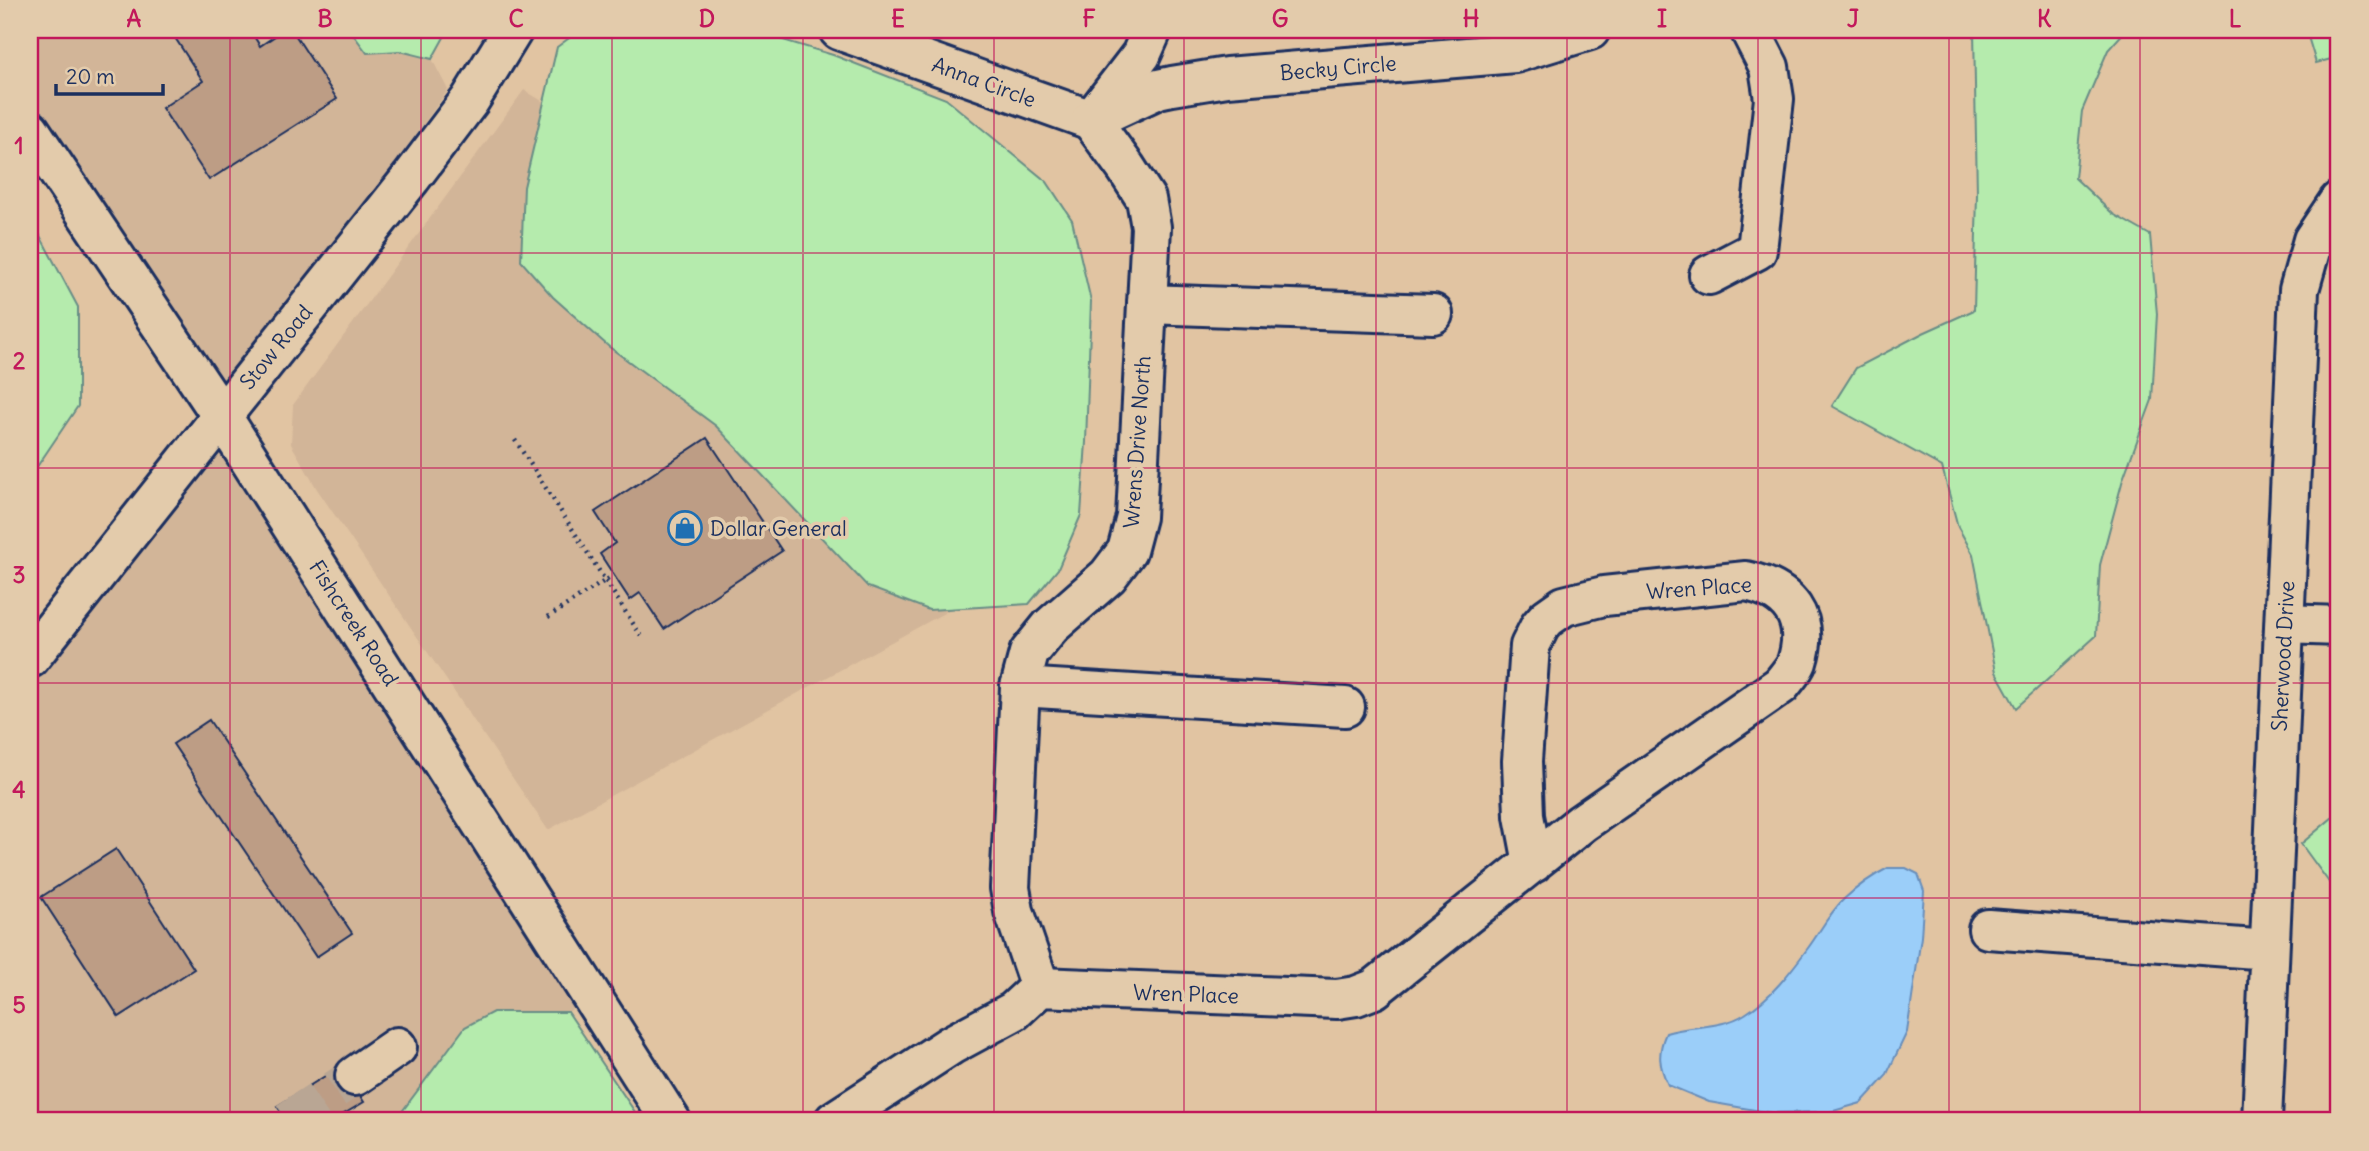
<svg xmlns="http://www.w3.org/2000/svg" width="2369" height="1151" font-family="Delius,sans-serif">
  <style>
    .built { fill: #d2b598 }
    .green { fill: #b5ebad; stroke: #688d86; stroke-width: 2 }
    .water { fill: #9bcef9; stroke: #688ebb; stroke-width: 2 }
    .building { fill: #bd9d85; stroke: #1b2f5e; stroke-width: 2 }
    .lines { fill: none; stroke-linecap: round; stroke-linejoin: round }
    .minor-tunnel { stroke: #b9a694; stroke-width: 38; stroke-dasharray: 38 19; stroke-linecap: butt }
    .minor-casing { stroke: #1b2f5e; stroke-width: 44 }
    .major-casing { stroke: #1b2f5e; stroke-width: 44 }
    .path { stroke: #1b2f5e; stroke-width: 4.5; stroke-dasharray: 2 5; stroke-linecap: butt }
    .minor { stroke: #e3cbab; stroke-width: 38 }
    .major { stroke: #e3cbab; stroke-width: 38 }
    .grid { fill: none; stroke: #c2185b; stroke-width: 2; stroke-opacity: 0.55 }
    .labels { text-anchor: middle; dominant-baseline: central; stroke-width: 7; stroke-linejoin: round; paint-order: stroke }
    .street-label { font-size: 21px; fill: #1b2f5e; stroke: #e3cbab }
    .poi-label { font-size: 21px; fill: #1b2f5e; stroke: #e3cbab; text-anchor: start }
    .neatline { fill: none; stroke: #c2185b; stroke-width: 2.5 }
    .grid-label { font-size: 23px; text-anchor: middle; font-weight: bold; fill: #c2185b }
  </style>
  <rect width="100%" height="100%" fill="#e1c4a2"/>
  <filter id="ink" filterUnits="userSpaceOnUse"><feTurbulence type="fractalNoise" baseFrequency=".0143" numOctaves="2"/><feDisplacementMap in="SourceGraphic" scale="14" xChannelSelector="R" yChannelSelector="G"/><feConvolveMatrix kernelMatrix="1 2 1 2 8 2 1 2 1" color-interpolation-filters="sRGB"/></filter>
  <g filter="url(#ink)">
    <g class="built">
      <polygon points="30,30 350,30 368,53 400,51 432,59 448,90 250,364 223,395 30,108"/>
      <polygon points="524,90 544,102 524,187 553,297 608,346 716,426 868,587 929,610 955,607 548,830 317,489 291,444 293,405"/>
      <polygon points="219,436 584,1000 568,1012 493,1012 427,1080 395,1121 30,1121 30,675"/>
    </g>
    <g class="green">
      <polygon points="350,30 448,30 432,59 400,51 367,53"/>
      <polygon points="580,30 750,30 833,55 946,99 1047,182 1072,220 1091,301 1086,442 1081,515 1058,569 1029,604 929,610 868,587 716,426 608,346 553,297 521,261 524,187 557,47"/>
      <polygon points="1974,30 2126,30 2108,50 2082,111 2075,178 2113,214 2150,235 2157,314 2152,400 2123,479 2100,565 2096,636 2016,708 1996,672 1973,554 1958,527 1942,467 1832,406 1856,368 1923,333 1974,310 1977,194"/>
      <polygon points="2306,30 2339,30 2339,57 2316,63"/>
      <polygon points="30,217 78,307 78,406 30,477"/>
      <polygon points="2339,812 2339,896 2301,844"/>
      <polygon points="493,1012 568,1012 641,1121 395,1121 465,1027"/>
    </g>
    <path class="water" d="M 1888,868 L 1906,868 L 1918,874 L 1924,891 L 1921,937 L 1907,1032 L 1886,1076 L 1861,1103 L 1830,1112 L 1772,1113 L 1709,1102 L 1668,1085 C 1659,1066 1657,1053 1666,1033 C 1691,1025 1722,1029 1745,1014 C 1770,999 1791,971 1808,948 C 1820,932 1829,913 1844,899 C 1857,887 1872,876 1888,868 Z"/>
    <g class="building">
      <polygon points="170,30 250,30 260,46 284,30 292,30 337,99 209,180 162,108 203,81"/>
      <polygon points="707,438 782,551 664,629 640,593 630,600 600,554 615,543 595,512"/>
      <polygon points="209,720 352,933 316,957 173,744"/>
      <polygon points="116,849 194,969 119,1017 41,897"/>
      <polygon points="346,1063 356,1090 364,1102 332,1121 287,1121 277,1106"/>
    </g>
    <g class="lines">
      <polyline class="minor-tunnel" points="287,1121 355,1076"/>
      <g class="minor-casing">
        <g id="minor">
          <polyline points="839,30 1091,120"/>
          <polyline points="1094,116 1141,55 1152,30"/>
          <polyline points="1091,120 1158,89 1172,86 1227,77 1515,53 1590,30"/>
          <polyline points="1709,275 1757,250 1774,99 1769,67 1750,30"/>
          <polyline points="1147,304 1433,314"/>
          <polyline points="2285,624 2339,626"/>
          <polyline points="30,658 411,178 470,100 513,30"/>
          <polyline points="1020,687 1345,707"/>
          <polyline points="1988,929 2269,950"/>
          <polyline points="1040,987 1014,911 1010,888 1020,687 1029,653 1051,626 1108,576 1127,551 1136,517 1151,227 1146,199 1126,168 1091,120"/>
          <polyline points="355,1076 397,1047"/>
          <path d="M 834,1121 L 951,1045 L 1014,1011 L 1040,987 L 1337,999 L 1356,996 L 1374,989 L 1582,823 L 1781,685 C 1786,678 1794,670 1797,662 C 1811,617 1789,590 1746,581 L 1604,596 L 1564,606 L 1547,618 L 1540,626 L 1530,646 L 1522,761 L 1524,816 L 1533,863"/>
          <polyline points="2262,1121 2299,290 2313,240 2339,201"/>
        </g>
      </g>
      <g class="major-casing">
        <polyline id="major" points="30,130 221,415 671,1121"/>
      </g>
      <g class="path">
        <polyline points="515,440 643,639"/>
        <polyline points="548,617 614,575"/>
      </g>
      <use href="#minor" class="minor"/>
      <use href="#major" class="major"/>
    </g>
  </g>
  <path class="grid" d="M 230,30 L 230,1121M 421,30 L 421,1121M 612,30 L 612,1121M 803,30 L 803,1121M 994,30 L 994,1121M 1184,30 L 1184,1121M 1376,30 L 1376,1121M 1567,30 L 1567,1121M 1758,30 L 1758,1121M 1949,30 L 1949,1121M 2140,30 L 2140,1121M 30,253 L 2339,253M 30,468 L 2339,468M 30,683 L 2339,683M 30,898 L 2339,898"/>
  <defs>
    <g id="shop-ring" transform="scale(1.75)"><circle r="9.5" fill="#e3cbab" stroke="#1f6fb2" stroke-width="1.5"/><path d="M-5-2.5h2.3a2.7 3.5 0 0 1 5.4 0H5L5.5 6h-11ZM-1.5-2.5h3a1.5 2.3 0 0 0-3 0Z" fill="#1f6fb2"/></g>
  </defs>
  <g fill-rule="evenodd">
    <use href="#shop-ring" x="685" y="528"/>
  </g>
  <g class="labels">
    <g class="street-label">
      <text transform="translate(1338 68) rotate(-5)">Becky Circle</text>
      <text transform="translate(984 82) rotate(20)">Anna Circle</text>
      <text transform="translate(276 347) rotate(-51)">Stow Road</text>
      <text transform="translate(1137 442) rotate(-86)">Wrens Drive North</text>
      <text transform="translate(1699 588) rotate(-4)">Wren Place</text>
      <text transform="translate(354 623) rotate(57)">Fishcreek Road</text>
      <text transform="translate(2283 656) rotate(-87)">Sherwood Drive</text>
      <text transform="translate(1186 994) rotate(2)">Wren Place</text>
    </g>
    <g class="poi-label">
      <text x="710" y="528">Dollar General</text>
    </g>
  </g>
  <rect width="2369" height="1151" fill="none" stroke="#e3cbab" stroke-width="77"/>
  <path d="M56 84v10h107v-10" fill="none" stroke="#1b2f5e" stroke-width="3.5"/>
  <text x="66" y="84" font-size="21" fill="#1b2f5e" stroke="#e3cbab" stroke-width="5" paint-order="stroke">20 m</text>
  <rect x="38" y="38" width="2292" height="1074" class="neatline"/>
  <g class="grid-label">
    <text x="134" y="27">A</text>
    <text x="325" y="27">B</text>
    <text x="516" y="27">C</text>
    <text x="707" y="27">D</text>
    <text x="898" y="27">E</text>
    <text x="1089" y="27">F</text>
    <text x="1280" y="27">G</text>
    <text x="1471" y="27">H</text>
    <text x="1662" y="27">I</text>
    <text x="1853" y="27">J</text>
    <text x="2044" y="27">K</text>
    <text x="2235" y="27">L</text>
    <text x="19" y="154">1</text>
    <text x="19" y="369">2</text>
    <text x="19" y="583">3</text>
    <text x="19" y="798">4</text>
    <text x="19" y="1013">5</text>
  </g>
</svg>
